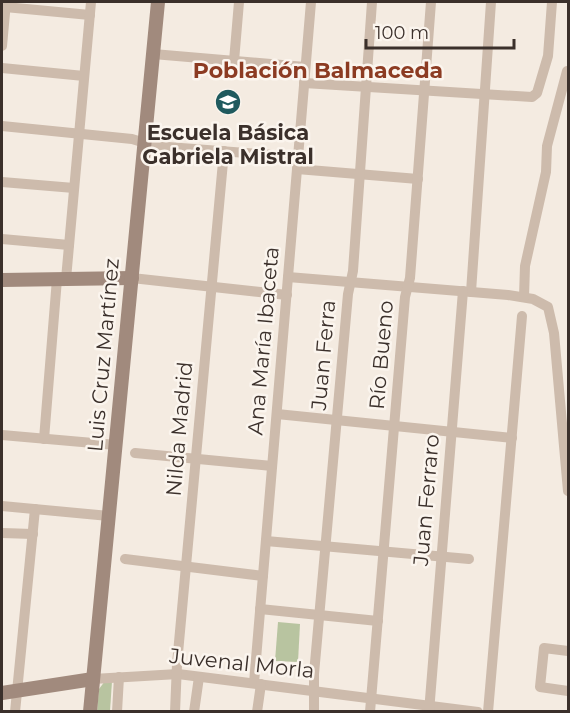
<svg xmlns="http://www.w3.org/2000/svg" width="570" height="713" font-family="Montserrat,sans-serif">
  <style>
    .green { fill: #b8c4a0 }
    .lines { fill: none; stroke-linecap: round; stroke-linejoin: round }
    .street { stroke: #cdbbac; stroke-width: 10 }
    .secondary { stroke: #a18a7d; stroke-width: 14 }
    .labels { text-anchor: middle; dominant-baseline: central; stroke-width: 5; stroke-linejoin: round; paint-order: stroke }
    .poi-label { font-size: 21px; font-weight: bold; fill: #3b302b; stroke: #fbf5ee }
    .street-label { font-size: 21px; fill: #3b302b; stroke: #fbf5ee }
    .neighbourhood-label { font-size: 22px; font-weight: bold; fill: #8c3b22; stroke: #fbf5ee }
  </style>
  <rect width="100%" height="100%" fill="#f4ebe1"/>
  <g class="green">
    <polygon points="278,622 300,624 298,662 275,661"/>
    <polygon points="105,681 112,681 110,711 97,712 99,689"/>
  </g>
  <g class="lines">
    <g class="street">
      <polyline points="5,7 90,15"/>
      <polyline points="2,46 6,2"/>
      <polyline points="153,54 305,67"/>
      <polyline points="234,61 239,2"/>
      <polyline points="2,68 84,76"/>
      <polyline points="304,83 532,97 537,93 548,56 552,2"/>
      <polyline points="2,126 132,139 155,146 298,157"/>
      <polyline points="297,169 418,179"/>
      <polyline points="2,182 74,188"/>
      <polyline points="2,239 69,245"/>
      <polyline points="288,277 508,295 533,299 548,307 554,333 568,491"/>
      <polyline points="132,278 287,295"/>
      <polyline points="66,279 91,2"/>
      <polyline points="471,292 491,2"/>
      <polyline points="524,297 525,266 546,172 547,146 567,71"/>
      <polyline points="277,414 512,438"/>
      <polyline points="2,435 116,445"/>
      <polyline points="44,439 57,279"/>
      <polyline points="135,453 272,466"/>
      <polyline points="2,506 109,516"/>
      <polyline points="2,533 33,534"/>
      <polyline points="266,541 469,559"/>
      <polyline points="125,559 263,576"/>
      <polyline points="260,609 378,621"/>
      <polyline points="568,651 544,648 540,687 568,691"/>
      <polyline points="93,679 178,674 478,712"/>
      <polyline points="254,683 311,2"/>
      <polyline points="15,712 35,509"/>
      <polyline points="117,712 119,677"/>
      <polyline points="175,712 177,664 224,151"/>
      <polyline points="194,712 199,677"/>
      <polyline points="257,712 261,684"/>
      <polyline points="314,712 314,674 348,294 353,271 372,2"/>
      <polyline points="370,712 405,297 410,278 431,2"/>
      <polyline points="429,712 463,291"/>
      <polyline points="488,712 522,316"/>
    </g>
    <g class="secondary">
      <polyline points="2,280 132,278"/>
      <polyline points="2,693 93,679"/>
      <polyline points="90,712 158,2"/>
    </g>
  </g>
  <defs>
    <g id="school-disc" transform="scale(1.35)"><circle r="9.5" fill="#1f5a5e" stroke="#fbf5ee"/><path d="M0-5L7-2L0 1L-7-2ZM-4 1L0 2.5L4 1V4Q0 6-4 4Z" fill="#fff"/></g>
  </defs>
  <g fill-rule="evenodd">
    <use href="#school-disc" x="228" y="102"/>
  </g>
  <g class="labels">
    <g class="poi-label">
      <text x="228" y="132">Escuela Básica<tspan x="228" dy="24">Gabriela Mistral</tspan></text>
    </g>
    <g class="street-label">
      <text transform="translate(263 341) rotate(-85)">Ana María Ibaceta</text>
      <text transform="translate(103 355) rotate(-85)">Luis Cruz Martínez</text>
      <text transform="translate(323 355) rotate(-85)">Juan Ferra</text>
      <text transform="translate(381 355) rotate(-85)">Río Bueno</text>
      <text transform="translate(179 429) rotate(-85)">Nilda Madrid</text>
      <text transform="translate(426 500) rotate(-85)">Juan Ferraro</text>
      <text transform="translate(242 663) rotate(6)">Juvenal Morla</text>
    </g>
    <g class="neighbourhood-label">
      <text x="318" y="70">Población Balmaceda</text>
    </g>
  </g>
  <rect width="570" height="713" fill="none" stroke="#3b302b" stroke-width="6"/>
  <path d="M366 39v9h148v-9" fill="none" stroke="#3b302b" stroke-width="3"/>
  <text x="375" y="39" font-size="18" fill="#3b302b" stroke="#fbf5ee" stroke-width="4.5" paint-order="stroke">100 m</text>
</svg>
